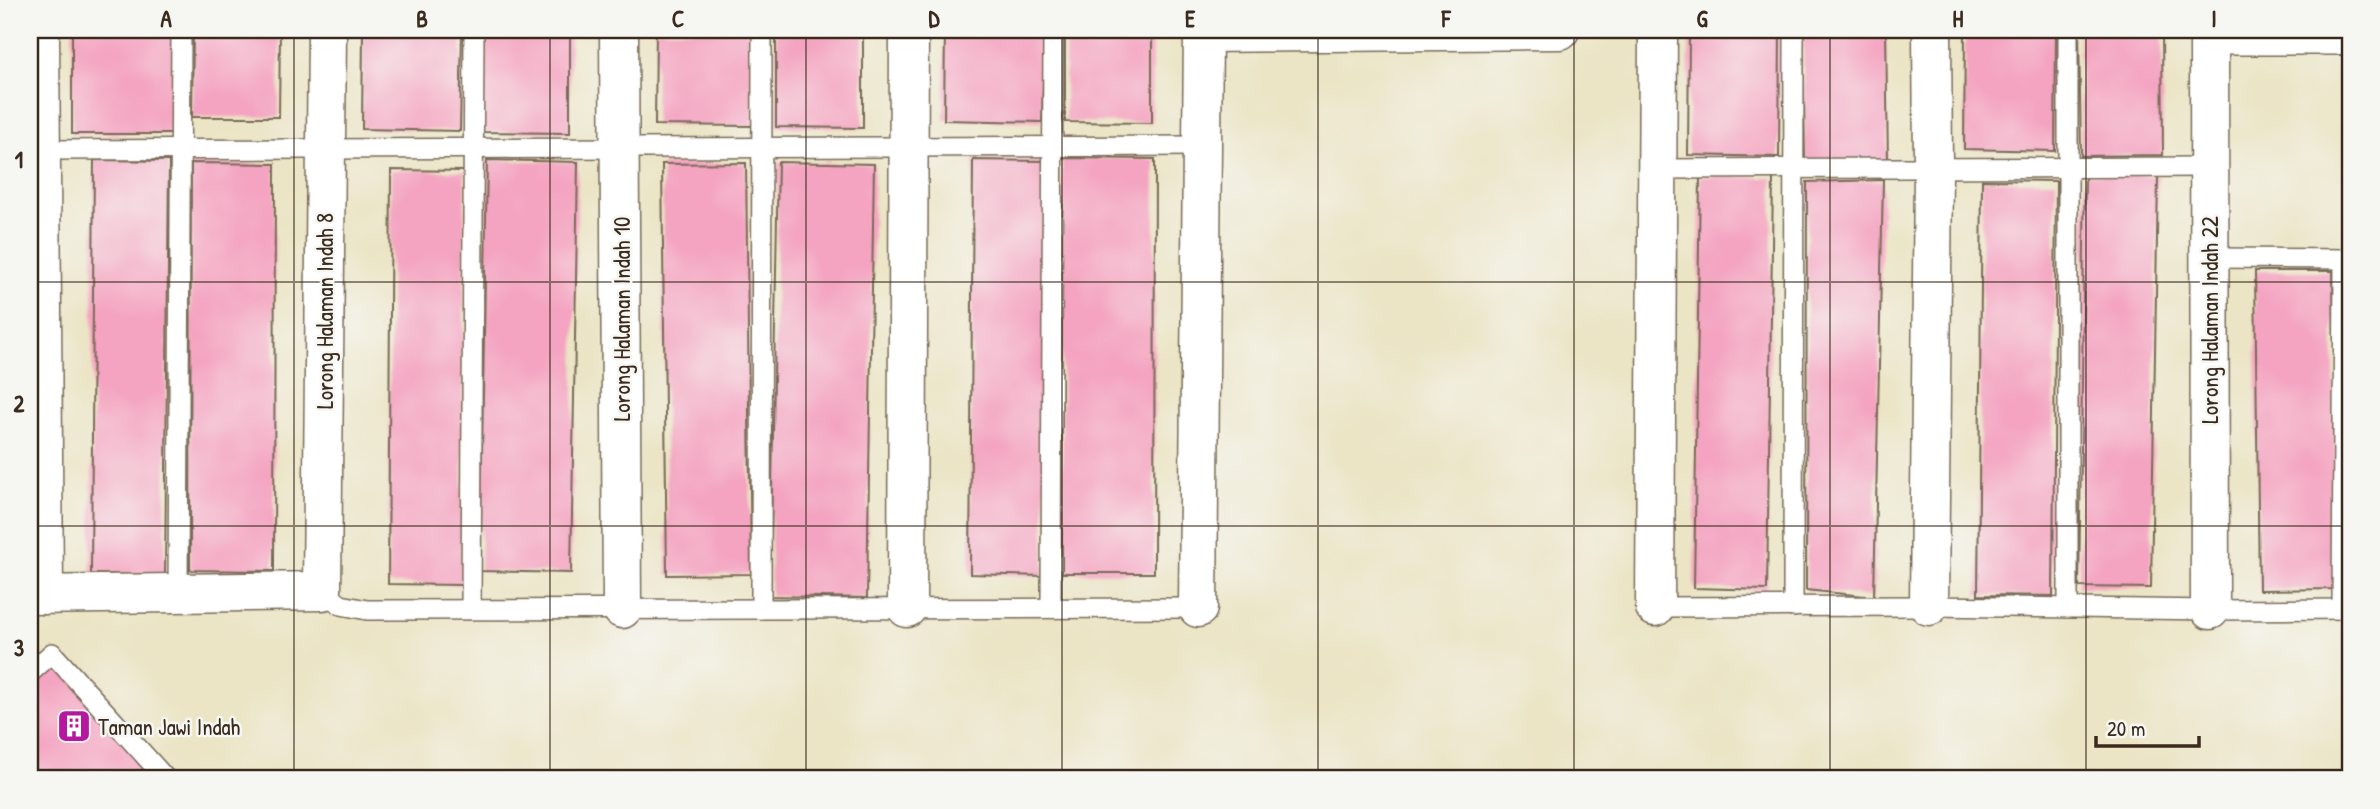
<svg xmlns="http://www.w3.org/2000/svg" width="2380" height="809" font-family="'Patrick Hand',sans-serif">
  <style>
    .building { fill: #f4a3c0 }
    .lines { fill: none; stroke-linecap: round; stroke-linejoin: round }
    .service-casing { stroke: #796b58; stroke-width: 22 }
    .minor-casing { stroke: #796b58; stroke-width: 41 }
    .service { stroke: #fff; stroke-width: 19 }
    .minor { stroke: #fff; stroke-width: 38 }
    .grid { fill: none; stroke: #3b2a1e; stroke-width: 2; stroke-opacity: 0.55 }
    .labels { text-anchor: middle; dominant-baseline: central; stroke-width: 5; stroke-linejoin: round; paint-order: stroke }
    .street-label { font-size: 23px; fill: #3b2a1e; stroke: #f6f6f2 }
    .poi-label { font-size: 23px; fill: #3b2a1e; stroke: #f6f6f2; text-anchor: start }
    .neatline { fill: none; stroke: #3b2a1e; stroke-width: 2.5 }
    .grid-label { font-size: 23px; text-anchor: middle; font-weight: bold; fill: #3b2a1e }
  </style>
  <rect width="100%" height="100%" fill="#f6f6f2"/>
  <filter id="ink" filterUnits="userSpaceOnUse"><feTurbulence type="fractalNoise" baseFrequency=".0143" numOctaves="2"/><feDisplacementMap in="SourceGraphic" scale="14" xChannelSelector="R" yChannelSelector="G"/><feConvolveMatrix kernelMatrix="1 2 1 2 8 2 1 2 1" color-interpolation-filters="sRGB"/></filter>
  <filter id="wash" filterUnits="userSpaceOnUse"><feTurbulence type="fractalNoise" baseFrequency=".00686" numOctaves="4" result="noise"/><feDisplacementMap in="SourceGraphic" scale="28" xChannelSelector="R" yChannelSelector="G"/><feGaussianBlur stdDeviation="1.57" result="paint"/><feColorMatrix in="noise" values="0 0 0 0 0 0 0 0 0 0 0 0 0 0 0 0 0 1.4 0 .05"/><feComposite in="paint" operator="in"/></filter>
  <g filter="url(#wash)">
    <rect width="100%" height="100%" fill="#ebe4c5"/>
    <g id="blocks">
      <g class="building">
        <rect x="72" y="30" width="102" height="104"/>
        <polygon points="193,30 280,30 279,117 192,117"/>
        <polygon points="363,30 462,30 460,131 362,129"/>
        <polygon points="483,30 570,30 570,133 483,132"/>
        <polygon points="656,30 754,30 753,126 655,125"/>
        <polygon points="776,30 863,30 863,128 776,127"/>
        <polygon points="945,30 1044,30 1042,122 944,120"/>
        <polygon points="1065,30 1152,30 1152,123 1065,122"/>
        <polygon points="1689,30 1780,30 1779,157 1688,155"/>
        <polygon points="1803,30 1886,30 1888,162 1805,162"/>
        <polygon points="1965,30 2056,30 2055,151 1964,149"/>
        <polygon points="2079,30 2162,30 2163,155 2081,156"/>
        <polygon points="1062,158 1155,159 1154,573 1062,573"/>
        <polygon points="94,160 169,161 165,575 91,574"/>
        <polygon points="487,160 578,162 571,573 480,571"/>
        <polygon points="973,160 1047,161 1044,576 970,574"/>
        <polygon points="778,162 874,164 867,598 770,596"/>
        <polygon points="191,163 275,164 274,571 190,570"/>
        <polygon points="746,163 751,574 667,575 662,164"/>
        <polygon points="391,170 465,171 462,585 388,584"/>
        <polygon points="2085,174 2158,176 2151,588 2079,587"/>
        <polygon points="1700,176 1773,178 1767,590 1694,588"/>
        <polygon points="1883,180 1874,597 1806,590 1807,182"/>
        <polygon points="1982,180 2056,181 2053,596 1978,595"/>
        <polygon points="2255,271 2333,271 2337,589 2259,590"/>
        <polygon points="52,653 166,779 30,779 30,673"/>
      </g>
    </g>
  </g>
  <g filter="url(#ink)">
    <use href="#blocks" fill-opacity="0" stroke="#796b58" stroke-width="2"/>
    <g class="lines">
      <g class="service-casing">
        <g id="service">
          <polyline points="2068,30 2068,608"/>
          <polyline points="2209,45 2350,45"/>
          <polyline points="41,150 1202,146"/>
          <polyline points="1657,169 2209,167"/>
          <polyline points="2209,258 2350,259"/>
          <polyline points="322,591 341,605 367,610 1198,608"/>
          <polyline points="178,593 181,30"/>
          <polyline points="1655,607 1929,606 2210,610 2350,609"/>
          <polyline points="1793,607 1794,30"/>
          <polyline points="1051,608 1053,30"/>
          <polyline points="471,609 474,30"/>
          <polyline points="761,609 762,30"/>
          <polyline points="2342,609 2344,259"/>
          <polyline points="30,673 52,653 166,779"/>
        </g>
      </g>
      <g class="minor-casing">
        <g id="minor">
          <polyline points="40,30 44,595"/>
          <polyline points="619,30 622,609"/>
          <polyline points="2209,30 2210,610"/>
          <polyline points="1203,33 1560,30"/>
          <polyline points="30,595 322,591 327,30"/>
          <polyline points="1929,606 1933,168 1932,30"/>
          <polyline points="1655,607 1658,30"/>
          <polyline points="907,608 909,30"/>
          <polyline points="1198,608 1203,30"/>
        </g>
      </g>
      <use href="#service" class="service"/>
      <use href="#minor" class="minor"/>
    </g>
  </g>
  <path class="grid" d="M 294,30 L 294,779M 550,30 L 550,779M 806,30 L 806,779M 1062,30 L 1062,779M 1318,30 L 1318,779M 1574,30 L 1574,779M 1830,30 L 1830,779M 2086,30 L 2086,779M 30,282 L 2350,282M 30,526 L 2350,526"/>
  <defs>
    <g id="building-square" transform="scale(1.75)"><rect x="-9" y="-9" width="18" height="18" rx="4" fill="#b5179e" stroke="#f6f6f2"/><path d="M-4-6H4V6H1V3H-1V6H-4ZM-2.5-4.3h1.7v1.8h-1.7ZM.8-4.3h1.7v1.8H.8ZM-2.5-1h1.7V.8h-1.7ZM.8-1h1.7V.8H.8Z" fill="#fff"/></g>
  </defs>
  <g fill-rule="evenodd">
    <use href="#building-square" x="74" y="726"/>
  </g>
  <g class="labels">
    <g class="street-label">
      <text transform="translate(324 311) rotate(-90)">Lorong Halaman Indah 8</text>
      <text transform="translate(621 319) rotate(-90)">Lorong Halaman Indah 10</text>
      <text transform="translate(2209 320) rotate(-90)">Lorong Halaman Indah 22</text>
    </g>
    <g class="poi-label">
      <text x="98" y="726">Taman Jawi Indah</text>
    </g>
  </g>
  <rect width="2380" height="809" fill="none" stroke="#f6f6f2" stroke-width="77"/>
  <path d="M2096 736v10h103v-10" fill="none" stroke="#3b2a1e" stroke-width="3.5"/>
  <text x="2107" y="736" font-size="21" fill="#3b2a1e" stroke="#f6f6f2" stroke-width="5" paint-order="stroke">20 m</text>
  <rect x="38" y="38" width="2304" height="732" class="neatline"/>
  <g class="grid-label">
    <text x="166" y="27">A</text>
    <text x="422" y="27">B</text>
    <text x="678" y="27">C</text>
    <text x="934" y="27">D</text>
    <text x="1190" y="27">E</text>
    <text x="1446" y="27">F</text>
    <text x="1702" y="27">G</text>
    <text x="1958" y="27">H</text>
    <text x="2214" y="27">I</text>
    <text x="19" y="168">1</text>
    <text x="19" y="412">2</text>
    <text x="19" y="656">3</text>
  </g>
</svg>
